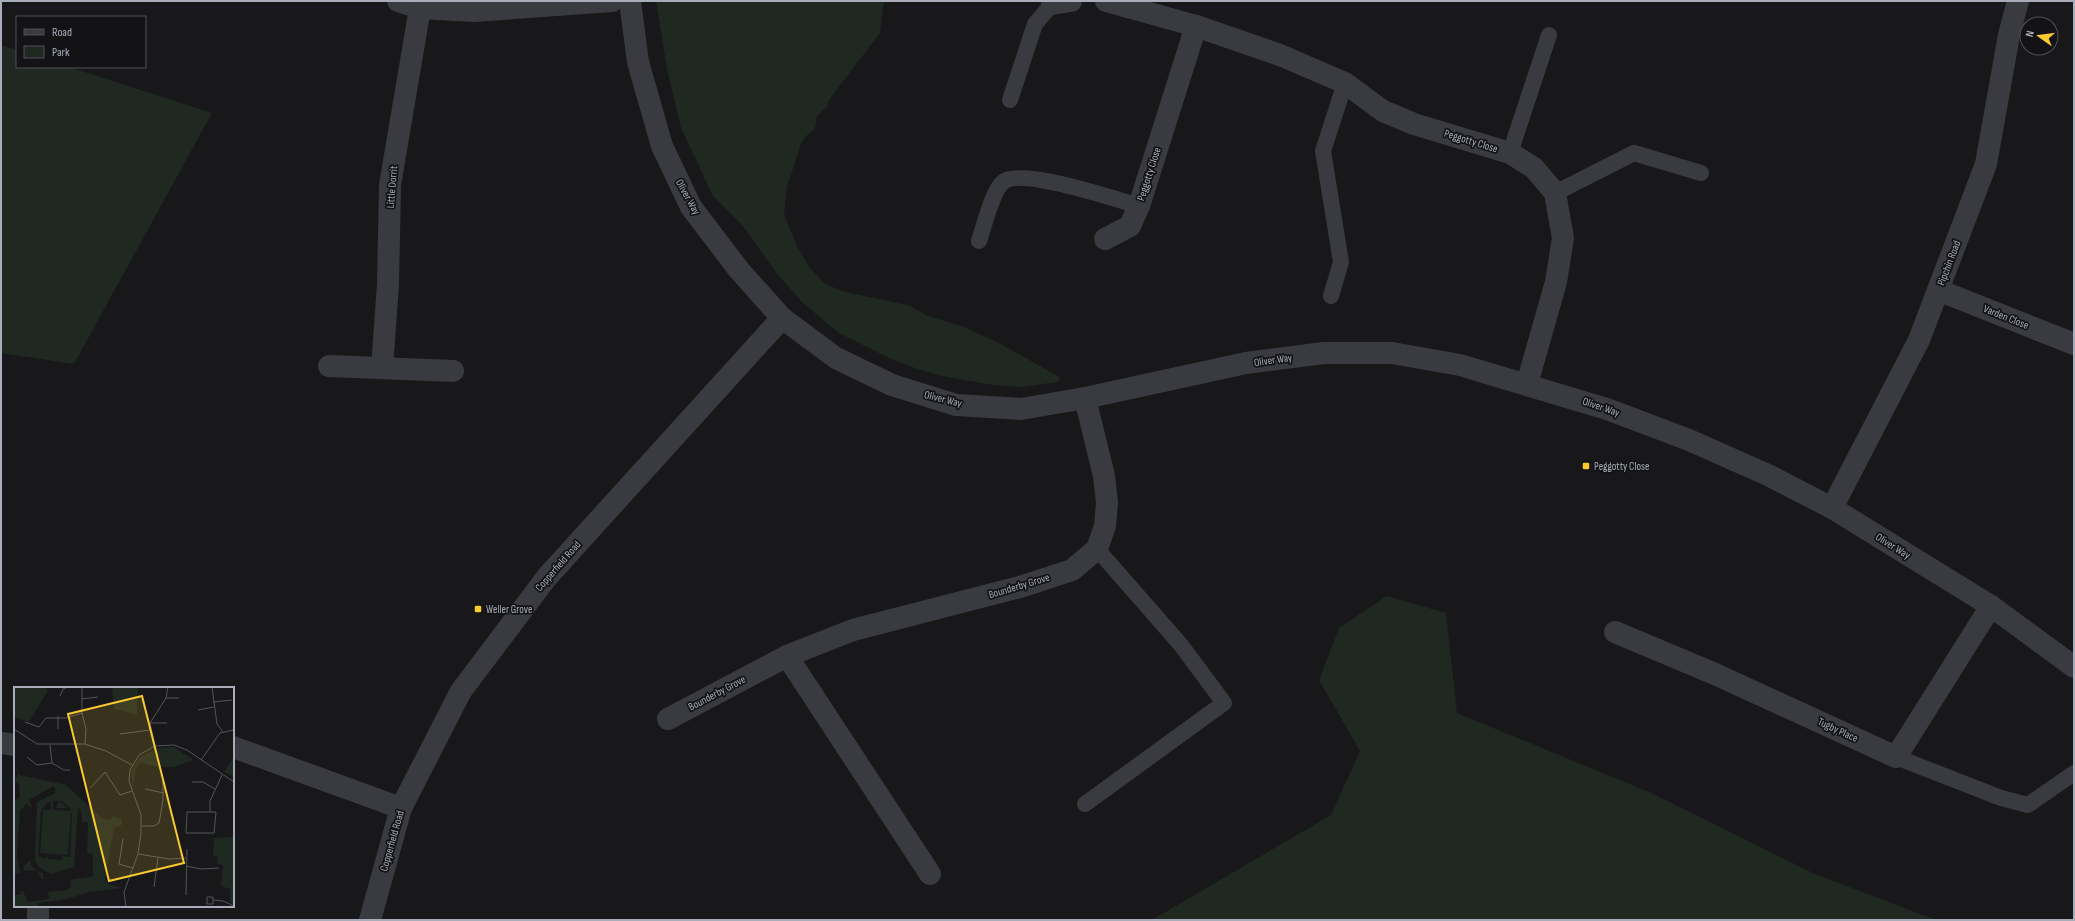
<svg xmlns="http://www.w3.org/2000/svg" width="2075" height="921" font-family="'Sofia Sans Condensed',sans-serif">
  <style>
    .green { fill: #1f2821 }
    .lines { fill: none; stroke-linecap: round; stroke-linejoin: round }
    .lane { stroke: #3a3b41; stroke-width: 16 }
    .street { stroke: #3a3b41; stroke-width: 22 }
    .poi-dot { fill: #f9c930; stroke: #131315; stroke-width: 1.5 }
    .labels { text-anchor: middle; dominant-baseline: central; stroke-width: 3.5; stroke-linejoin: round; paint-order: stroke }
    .street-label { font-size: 11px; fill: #a9adba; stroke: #131315 }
    .poi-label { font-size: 11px; fill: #a9adba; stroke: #131315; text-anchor: start }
    .inset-road { fill: none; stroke: #52545a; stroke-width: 1 }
    .view { fill: #f9c930; fill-opacity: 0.15; stroke: #f9c930; stroke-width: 2 }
    .inset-edge { fill: none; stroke: #a9adba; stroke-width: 2 }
  </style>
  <rect width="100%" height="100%" fill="#18181a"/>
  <g class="green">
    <polygon points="656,1 884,1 880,33 835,92 829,100 827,107 817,116 815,129 806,136 801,144 787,187 784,215 798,248 810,268 825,284 845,292 908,305 928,316 964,327 997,342 1060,377 1058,382 1020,387 993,385 942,376 915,368 893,360 839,333 803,303 778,275 742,225 713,196 696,160 681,128 667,69"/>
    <polygon points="1,45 17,50 17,67 69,67 212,113 74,364 1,353"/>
    <polygon points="1387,596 1446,613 1457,713 1649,792 1815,874 1936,920 1152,920 1331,815 1360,751 1319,680 1339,628"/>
  </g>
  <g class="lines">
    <g class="lane">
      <polyline points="1010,100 1035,24 1052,4"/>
      <polyline points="1510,153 1549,35"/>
      <polyline points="1555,193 1634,153 1701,173"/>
      <path d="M 979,241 C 984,227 992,191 1003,182 C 1021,167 1115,199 1139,206"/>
      <polyline points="1331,296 1341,262 1323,151 1345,83"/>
      <polyline points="1896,757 2001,798 2028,805 2074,773"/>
      <polyline points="1085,804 1224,703 1181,645 1097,549"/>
    </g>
    <g class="street">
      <polyline points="398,1 420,8 474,11 612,1"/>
      <polyline points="630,1 638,62 662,146 691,207 739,270 782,318 836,358 892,385 956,405 1021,409 1085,398 1246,363 1324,353 1392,353 1460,365 1607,409 1689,440 1768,475 1832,508 1991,606 2074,667"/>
      <polyline points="1106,1 1196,26 1280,55 1345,83 1383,111 1414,124 1510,153 1534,168 1555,193 1563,238 1556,282 1527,384"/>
      <polyline points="1052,4 1071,1"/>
      <polyline points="1105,239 1130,226 1139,206 1196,26"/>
      <polyline points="1938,290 2074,344"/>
      <polyline points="329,366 453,371"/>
      <polyline points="382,368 388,284 390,185 420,8"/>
      <polyline points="1832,508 1919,340 1986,164 2009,35 2018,1"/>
      <polyline points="1615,632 1715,674 1896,757 1991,606"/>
      <polyline points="668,719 787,656"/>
      <polyline points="1,743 15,745"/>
      <polyline points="233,747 401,808"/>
      <polyline points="930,874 787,656 853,630 1020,587 1072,570 1097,549 1105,526 1107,502 1104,476 1085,398"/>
      <polyline points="38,920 38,906"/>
      <polyline points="370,920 401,808 461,691 547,577 782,318"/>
    </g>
  </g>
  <g class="poi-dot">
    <rect x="1582" y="462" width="8" height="8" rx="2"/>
    <rect x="474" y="605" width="8" height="8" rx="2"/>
  </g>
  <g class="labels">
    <g class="street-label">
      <text transform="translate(1471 141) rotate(17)">Peggotty Close</text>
      <text transform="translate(1149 174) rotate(-72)">Peggotty Close</text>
      <text transform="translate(392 187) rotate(-85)">Little Dorrit</text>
      <text transform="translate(688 197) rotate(61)">Oliver Way</text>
      <text transform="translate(1949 263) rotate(-69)">Pipchin Road</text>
      <text transform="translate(2006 317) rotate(22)">Varden Close</text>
      <text transform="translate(1273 360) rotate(-8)">Oliver Way</text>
      <text transform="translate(943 399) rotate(14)">Oliver Way</text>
      <text transform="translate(1601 407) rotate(19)">Oliver Way</text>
      <text transform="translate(1893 546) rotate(32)">Oliver Way</text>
      <text transform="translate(558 566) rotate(-49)">Copperfield Road</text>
      <text transform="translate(1019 586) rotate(-17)">Bounderby Grove</text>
      <text transform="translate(717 693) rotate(-28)">Bounderby Grove</text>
      <text transform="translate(1838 730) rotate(25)">Tugby Place</text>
      <text transform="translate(392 841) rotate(-74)">Copperfield Road</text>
    </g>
    <g class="poi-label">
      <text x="1594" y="466">Peggotty Close</text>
      <text x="486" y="609">Weller Grove</text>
    </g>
  </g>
  <g transform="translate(14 687)">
    <rect width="220" height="220" fill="#18181a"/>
    <path d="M 0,0 L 30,0 L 34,3 L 15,35 L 0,30 ZM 98,0 L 124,0 L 123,28 L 100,22 ZM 160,60 L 179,73 L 160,80 L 143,80 L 126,76 L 122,81 L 119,102 L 117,85 L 126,70 L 144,61 ZM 220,69 L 220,90 L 210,85 ZM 0,77 L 6,88 L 52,98 L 89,132 L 95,133 L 100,129 L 108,132 L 108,138 L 100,141 L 91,193 L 94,197 L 109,201 L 75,205 L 53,212 L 23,216 L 24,220 L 0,220 L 0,208 L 7,207 L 7,204 L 9,204 L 14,215 L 35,212 L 34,205 L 53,203 L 57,200 L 56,193 L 79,189 L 79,167 L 73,166 L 74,135 L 68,135 L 68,126 L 64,120 L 60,180 L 37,187 L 26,181 L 21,174 L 23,115 L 40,107 L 42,103 L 40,99 L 15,113 L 18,119 L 16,121 L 13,116 L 6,124 L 3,168 L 6,186 L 0,187 L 0,114 L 6,110 L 5,98 L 1,93 L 4,87 ZM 37,114 L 37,123 L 29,123 L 26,166 L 54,168 L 57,124 L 39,123 L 39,114 L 45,114 L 42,121 L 53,121 L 45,114 L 48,114 L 56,121 L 58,129 L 56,170 L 48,169 L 48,173 L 34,172 L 33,168 L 32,172 L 24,169 L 27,125 L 31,118 ZM 220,150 L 220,215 L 219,217 L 216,215 L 216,202 L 207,199 L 209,178 L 204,177 L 203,169 L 199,169 L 200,151 ZM 17,173 L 17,179 L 29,187 L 29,191 L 49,190 L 28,192 L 23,183 L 10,184 L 10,179 Z" fill="#1f2821" fill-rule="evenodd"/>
    <path class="inset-road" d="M 68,0 L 68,26 L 72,42 L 71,57M 198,0 L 203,37 L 209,45M 46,9 L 49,2 L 54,0M 152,11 L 165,11M 67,12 L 84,10M 199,15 L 218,13M 184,23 L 200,20M 11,35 L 25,40 L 32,31 L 52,31 L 68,26M 136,36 L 153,36M 0,42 L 23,57 L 71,57 L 92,64 L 118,78M 44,42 L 44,29M 106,47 L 136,43M 141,59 L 136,36 L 152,11 L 154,0M 13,70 L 23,78 L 38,76 L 36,58M 187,73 L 206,46 L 220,43M 38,76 L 50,83 L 56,83M 178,95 L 189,95 L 201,102M 76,101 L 91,85 L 106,108 L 118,104M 131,102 L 150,106M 196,125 L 173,125 L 172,146 L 200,146 L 202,125 L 196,125 L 196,114 L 208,88M 128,139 L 140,139 L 145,136 L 149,113 L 149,94M 109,152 L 105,177 L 119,181M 124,167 L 155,172 L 172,171M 172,179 L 187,182 L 205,181M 140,200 L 144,171M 172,208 L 173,162M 199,213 L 199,217 L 193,217 L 193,210 L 199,210 L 199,213 L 209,214 L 220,219M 112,220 L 110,205 L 124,167 L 127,146 L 127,128 L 115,94 L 116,83 L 125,68 L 141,59 L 160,58 L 173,63 L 220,95"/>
    <path class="view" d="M 128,9 L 170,176 L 95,194 L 54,27 Z"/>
    <rect width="220" height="220" class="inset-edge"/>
  </g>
  <rect width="2075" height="921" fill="none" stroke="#a9adba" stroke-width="4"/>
  <rect x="16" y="16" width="130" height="52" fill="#131315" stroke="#4f5157"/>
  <rect x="24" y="29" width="20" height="6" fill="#3a3b41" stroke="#4f5157"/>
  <text x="52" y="36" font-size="12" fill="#a9adba">Road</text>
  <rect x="24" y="46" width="20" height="12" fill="#1f2821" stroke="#4f5157"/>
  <text x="52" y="56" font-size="12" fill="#a9adba">Park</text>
  <g transform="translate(2039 36) rotate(284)"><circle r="19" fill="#131315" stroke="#4f5157"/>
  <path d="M0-3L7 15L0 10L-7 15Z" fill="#f9c930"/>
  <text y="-6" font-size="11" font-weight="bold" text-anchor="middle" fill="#a9adba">N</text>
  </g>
</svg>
